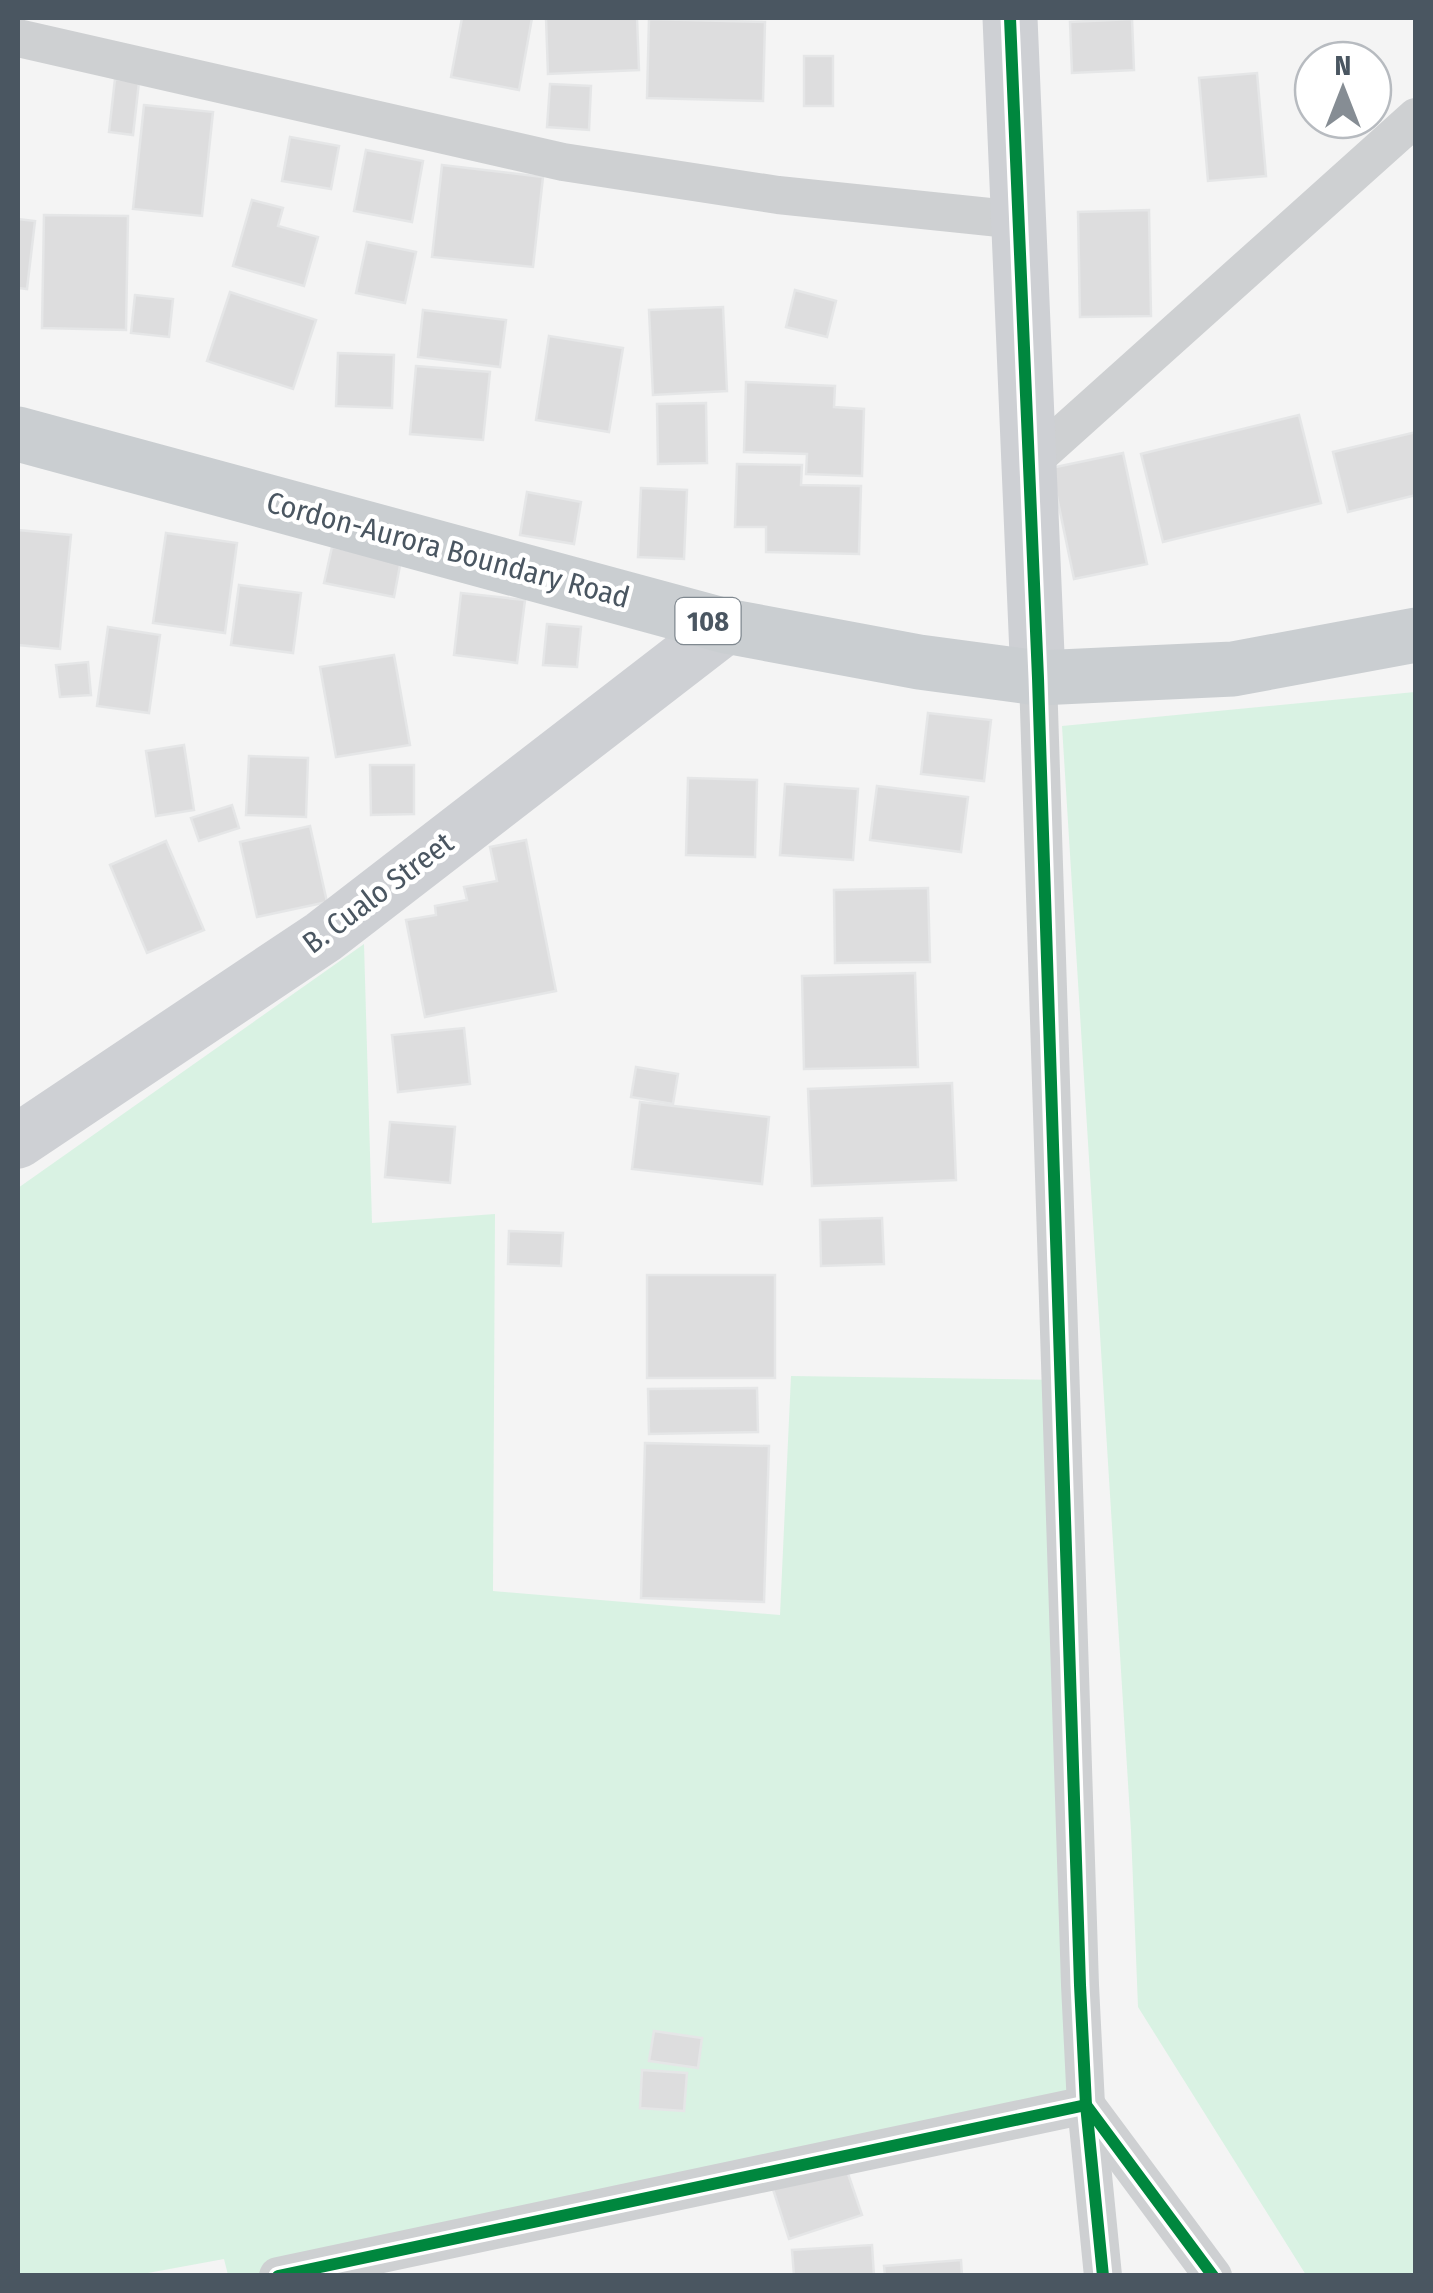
<svg xmlns="http://www.w3.org/2000/svg" width="1433" height="2293" font-family="'Fira Sans Condensed',sans-serif">
  <style>
    .green { fill: #d9f2e3 }
    .building { fill: #ddddde; stroke: #e5e6e7; stroke-width: 2.5 }
    .lines { fill: none; stroke-linecap: round; stroke-linejoin: round }
    .street { stroke: #ced0d2; stroke-width: 38 }
    .secondary { stroke: #ced0d4; stroke-width: 55 }
    .primary { stroke: #caced1; stroke-width: 55 }
    .cycleway-casing { stroke: #fff; stroke-width: 19 }
    .cycleway { stroke: #00873e; stroke-width: 12 }
    .labels { text-anchor: middle; dominant-baseline: central; stroke-width: 9; stroke-linejoin: round; paint-order: stroke }
    .shield { fill: #fff; stroke: #808990; stroke-width: 2.5 }
    .shield-label { font-size: 28px; font-weight: bold; fill: #4a5661 }
    .street-label { font-size: 30px; fill: #4a5661; stroke: #fff }
  </style>
  <rect width="100%" height="100%" fill="#f4f4f4"/>
  <g class="green">
    <polygon points="1415,692 1415,2275 1306,2275 1138,2007 1131,1831 1062,726"/>
    <polygon points="364,944 372,1223 495,1214 493,1591 780,1615 791,1376 1061,1380 1086,2105 278,2275 228,2275 224,2259 137,2275 18,2276 18,1188"/>
  </g>
  <g class="building">
    <polygon points="462,18 532,18 519,90 451,77"/>
    <polygon points="546,18 637,18 639,70 548,74"/>
    <polygon points="649,19 765,22 763,101 647,98"/>
    <polygon points="1132,19 1134,70 1072,73 1070,22"/>
    <rect x="804" y="56" width="29" height="50"/>
    <polygon points="1257,73 1266,176 1208,181 1199,78"/>
    <polygon points="115,79 139,82 133,135 109,132"/>
    <polygon points="550,84 591,86 589,130 547,127"/>
    <polygon points="144,105 213,112 202,216 133,209"/>
    <polygon points="290,137 339,146 331,189 282,181"/>
    <polygon points="366,150 423,161 412,222 354,211"/>
    <polygon points="442,165 543,177 533,267 432,257"/>
    <polygon points="252,200 283,208 278,226 318,237 304,286 233,266"/>
    <polygon points="1149,210 1151,316 1080,317 1078,212"/>
    <polygon points="44,215 128,216 126,330 42,328"/>
    <polygon points="18,219 35,221 27,289 18,288"/>
    <polygon points="367,242 416,252 405,303 356,293"/>
    <polygon points="795,290 836,301 827,337 786,327"/>
    <polygon points="230,292 316,320 293,389 207,361"/>
    <polygon points="135,295 173,299 169,337 131,333"/>
    <polygon points="723,307 727,391 653,395 649,310"/>
    <polygon points="423,310 506,320 500,367 418,357"/>
    <polygon points="549,336 623,348 609,432 536,420"/>
    <polygon points="338,353 394,355 392,408 336,406"/>
    <polygon points="416,366 490,372 483,440 410,434"/>
    <polygon points="746,382 835,386 834,407 864,409 862,476 806,474 807,454 744,452"/>
    <polygon points="706,403 707,463 658,464 657,404"/>
    <polygon points="1299,415 1321,503 1163,542 1141,454"/>
    <polygon points="1416,432 1416,495 1348,512 1333,452"/>
    <polygon points="1123,453 1147,564 1074,579 1051,468"/>
    <polygon points="737,464 802,465 801,485 861,486 859,554 766,552 766,527 735,527"/>
    <polygon points="641,488 687,490 684,559 638,557"/>
    <polygon points="527,492 581,502 574,544 520,535"/>
    <polygon points="18,530 71,535 60,649 18,645"/>
    <polygon points="166,533 237,543 225,633 153,623"/>
    <polygon points="332,547 401,560 394,597 324,583"/>
    <polygon points="239,585 301,593 293,653 231,645"/>
    <polygon points="461,593 525,600 517,663 454,655"/>
    <polygon points="547,624 581,627 577,667 543,665"/>
    <polygon points="108,627 160,635 149,713 97,706"/>
    <polygon points="394,655 410,745 336,757 320,667"/>
    <polygon points="88,662 91,695 60,697 56,665"/>
    <polygon points="928,713 991,720 984,781 921,774"/>
    <polygon points="184,745 194,810 156,816 146,751"/>
    <polygon points="249,756 308,758 306,817 246,815"/>
    <polygon points="370,765 414,765 414,814 371,815"/>
    <polygon points="688,778 757,780 755,857 686,855"/>
    <polygon points="785,784 858,789 853,860 780,855"/>
    <polygon points="877,786 968,797 961,852 870,840"/>
    <polygon points="232,805 239,828 199,841 191,818"/>
    <polygon points="310,826 327,902 257,917 240,842"/>
    <polygon points="526,840 556,991 425,1017 406,920 436,915 435,906 467,900 464,887 497,881 490,847"/>
    <polygon points="166,841 204,930 147,953 110,865"/>
    <polygon points="928,888 930,962 835,963 834,890"/>
    <polygon points="915,973 918,1067 804,1069 802,976"/>
    <polygon points="464,1028 470,1084 398,1092 392,1035"/>
    <polygon points="636,1067 678,1074 673,1104 631,1097"/>
    <polygon points="952,1083 956,1180 812,1186 808,1089"/>
    <polygon points="640,1102 769,1117 762,1184 632,1169"/>
    <polygon points="390,1122 455,1127 450,1183 385,1177"/>
    <polygon points="882,1218 884,1264 821,1266 820,1220"/>
    <polygon points="509,1231 563,1233 561,1266 508,1264"/>
    <rect x="647" y="1275" width="128" height="103"/>
    <polygon points="757,1388 758,1432 649,1434 648,1389"/>
    <polygon points="645,1443 769,1446 764,1602 641,1598"/>
    <polygon points="654,2031 702,2038 698,2068 649,2061"/>
    <polygon points="642,2070 687,2073 684,2111 640,2108"/>
    <polygon points="844,2162 862,2215 789,2239 772,2186"/>
    <polygon points="872,2245 874,2276 794,2276 792,2250"/>
    <polygon points="961,2260 962,2276 885,2276 884,2266"/>
  </g>
  <g class="lines">
    <g class="street">
      <polyline points="18,38 563,162 778,195 1019,220"/>
      <polyline points="1028,465 1416,117"/>
      <polyline points="1038,678 1080,1985 1086,2105 1103,2276"/>
      <polyline points="278,2276 1086,2105 1213,2276"/>
    </g>
    <g class="secondary">
      <polyline points="1010,18 1038,678"/>
      <polyline points="18,1141 323,937 726,626"/>
    </g>
    <polyline class="primary" points="18,434 726,626 919,662 1038,678 1233,669 1416,635"/>
    <g class="cycleway-casing">
      <g id="cycleway">
        <polyline points="1010,18 1038,678 1080,1985 1086,2105 1103,2276"/>
        <polyline points="278,2276 1086,2105 1213,2276"/>
      </g>
    </g>
    <use href="#cycleway" class="cycleway"/>
  </g>
  <g class="labels">
    <rect class="shield" x="675.5" y="598" width="65" height="46" rx="8"/>
    <g class="shield-label">
      <text x="708" y="621">108</text>
    </g>
    <g class="street-label">
      <text transform="translate(448 550) rotate(15)">Cordon-Aurora Boundary Road</text>
      <text transform="translate(378 893) rotate(-37)">B. Cualo Street</text>
    </g>
  </g>
  <rect width="1433" height="2293" fill="none" stroke="#4a5661" stroke-width="40"/>
  <g transform="translate(1343 90)"><circle r="48" fill="#ffffff" stroke="#b7bbc0" stroke-width="2.5"/>
  <path d="M0-8L18 38L0 25L-18 38Z" fill="#868d94"/>
  <text y="-15" font-size="28" font-weight="bold" text-anchor="middle" fill="#4a5661">N</text>
  </g>
</svg>
